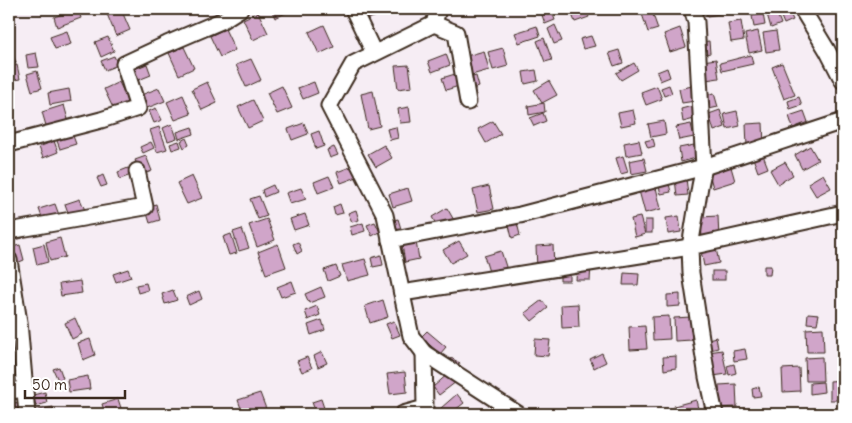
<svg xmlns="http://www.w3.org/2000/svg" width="852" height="423" font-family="Delius,sans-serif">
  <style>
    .building { fill: #d0a5c9; stroke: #3b2a1e }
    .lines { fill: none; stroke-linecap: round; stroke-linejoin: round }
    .minor-casing { stroke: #3b2a1e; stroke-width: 19 }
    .minor { stroke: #fff; stroke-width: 15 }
  </style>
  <rect width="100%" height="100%" fill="#f6edf4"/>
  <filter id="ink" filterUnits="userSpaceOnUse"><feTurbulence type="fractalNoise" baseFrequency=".02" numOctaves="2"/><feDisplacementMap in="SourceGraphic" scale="10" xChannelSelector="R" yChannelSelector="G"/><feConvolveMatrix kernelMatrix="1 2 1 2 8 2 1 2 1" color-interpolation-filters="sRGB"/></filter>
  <g filter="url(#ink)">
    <g class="building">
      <polygon points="78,9 81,18 57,27 54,17"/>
      <polygon points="120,9 121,9 130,30 116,36 107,14"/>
      <polygon points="271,9 289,9 290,11 275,18"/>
      <polygon points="364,9 383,9 385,13 368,19"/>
      <polygon points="396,9 407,9 398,13"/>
      <polygon points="540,9 551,9 555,20 545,24"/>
      <polygon points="580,9 586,9 589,17 575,22 571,12"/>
      <polygon points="648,9 651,9 658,29 648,32 641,11"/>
      <polygon points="706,9 725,9 726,13 707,16"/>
      <polygon points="786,9 788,9 793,20 784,24 779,12"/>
      <polygon points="776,11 781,24 771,28 767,14"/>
      <polygon points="258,12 268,33 253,40 243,19"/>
      <polygon points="763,14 765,25 754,27 752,16"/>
      <polygon points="741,21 744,40 731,42 728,23"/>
      <polygon points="324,25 334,47 319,54 309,32"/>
      <polygon points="555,25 562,41 554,44 548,29"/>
      <polygon points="537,26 540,36 519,43 515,33"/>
      <polygon points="680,28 686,47 670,52 664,34"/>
      <polygon points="225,29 235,50 220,57 210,36"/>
      <polygon points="67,31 71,44 55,49 50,37"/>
      <polygon points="758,31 762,50 749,53 745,34"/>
      <polygon points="776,31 779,50 766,52 763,33"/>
      <polygon points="591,36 595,46 583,49 580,39"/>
      <polygon points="108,37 114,51 101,57 95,42"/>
      <polygon points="544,38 552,60 545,62 537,41"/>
      <polygon points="709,41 710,53 702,55 700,42"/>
      <polygon points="184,47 194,68 179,75 169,53"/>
      <polygon points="503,48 508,66 493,70 488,52"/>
      <polygon points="619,50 623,63 614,66 609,53"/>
      <polygon points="484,51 489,70 461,78 456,59"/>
      <polygon points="12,52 16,63 9,65 9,53"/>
      <polygon points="36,53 39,67 28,68 26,55"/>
      <polygon points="446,54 450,65 432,72 428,61"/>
      <polygon points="751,55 753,64 722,71 720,63"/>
      <polygon points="114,56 118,65 105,70 101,61"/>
      <polygon points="251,59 261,80 246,87 236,65"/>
      <polygon points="716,59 719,78 706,80 703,61"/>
      <polygon points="634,63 638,70 621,80 616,73"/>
      <polygon points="782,63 795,95 784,99 772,67"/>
      <polygon points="147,64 151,75 136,81 132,70"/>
      <polygon points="17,65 20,79 9,81 9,67"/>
      <polygon points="409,65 412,87 398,89 395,66"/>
      <polygon points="667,68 670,77 660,81 657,72"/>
      <polygon points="536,70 538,81 525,84 523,72"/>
      <polygon points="37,71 42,88 32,91 27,74"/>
      <polygon points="455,74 459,86 446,90 442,78"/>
      <polygon points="476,76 479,87 464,92 461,80"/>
      <polygon points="549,81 557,95 542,103 534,90"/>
      <polygon points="119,82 129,103 114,110 104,89"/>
      <polygon points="207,82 217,103 202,110 192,89"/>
      <polygon points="314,82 318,93 303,99 298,88"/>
      <polygon points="669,85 672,93 664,96 661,88"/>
      <polygon points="282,86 292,108 277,114 267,93"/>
      <polygon points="657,86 662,99 646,105 641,92"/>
      <polygon points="692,86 695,101 682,103 679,89"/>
      <polygon points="159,88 165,101 147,108 141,95"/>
      <polygon points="69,89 71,101 50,105 48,93"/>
      <polygon points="373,91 380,126 368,129 361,94"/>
      <polygon points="714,93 718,107 709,109 705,95"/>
      <polygon points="183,95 191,114 175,120 167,102"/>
      <polygon points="799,97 802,105 790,109 788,101"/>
      <polygon points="253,100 263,121 248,128 238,107"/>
      <polygon points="544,103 545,112 529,115 528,106"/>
      <polygon points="64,105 69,123 47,129 42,112"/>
      <polygon points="696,105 698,118 683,122 681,109"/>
      <polygon points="409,107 411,122 400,123 398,109"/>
      <polygon points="156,108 162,120 154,123 149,111"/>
      <polygon points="633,110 636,123 621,126 618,113"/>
      <polygon points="720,110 725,127 714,131 709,114"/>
      <polygon points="737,111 740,126 727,129 724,114"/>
      <polygon points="804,111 808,122 793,128 789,116"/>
      <polygon points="543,113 546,121 534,126 530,118"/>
      <polygon points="493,121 501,134 486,143 478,129"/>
      <polygon points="664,121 666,134 651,137 648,124"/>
      <polygon points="304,123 308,134 292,140 288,129"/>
      <polygon points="763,123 764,146 747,147 746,124"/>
      <polygon points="172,124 177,138 168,141 163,128"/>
      <polygon points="691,124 694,137 679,140 676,127"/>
      <polygon points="159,127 167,149 157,152 150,130"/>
      <polygon points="192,127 194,134 179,139 177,132"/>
      <polygon points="396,127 398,138 390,140 387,129"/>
      <polygon points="319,131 324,146 316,149 311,134"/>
      <polygon points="72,133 76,144 60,149 56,138"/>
      <polygon points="186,138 189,145 184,148 181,141"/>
      <polygon points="653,139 655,146 648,148 645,141"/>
      <polygon points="639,140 642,153 626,156 624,143"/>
      <polygon points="54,141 58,152 43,158 39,147"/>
      <polygon points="179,141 181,147 172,150 170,144"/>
      <polygon points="151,142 154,148 143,153 140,147"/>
      <polygon points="384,145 392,158 376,167 368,154"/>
      <polygon points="694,145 696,158 681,162 679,148"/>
      <polygon points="810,146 818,160 802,169 795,155"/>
      <polygon points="334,147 338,155 330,158 327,150"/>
      <polygon points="763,155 768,168 758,172 753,158"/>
      <polygon points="146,156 152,171 141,175 135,160"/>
      <polygon points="623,156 628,172 621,174 616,158"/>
      <polygon points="644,158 647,171 631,174 629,161"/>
      <polygon points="785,162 793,175 778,184 770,170"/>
      <polygon points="353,166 357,177 341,183 337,172"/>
      <polygon points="731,167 735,181 713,188 709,173"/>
      <polygon points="128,168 131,175 120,179 118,172"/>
      <polygon points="823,174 831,188 816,196 808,183"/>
      <polygon points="103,175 107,185 101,187 97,178"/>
      <polygon points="192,176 202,198 187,204 177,183"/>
      <polygon points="329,176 334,187 318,193 314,182"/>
      <polygon points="686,178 688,195 677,196 675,179"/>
      <polygon points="668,180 671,192 661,194 658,183"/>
      <polygon points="655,183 661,209 645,213 638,187"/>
      <polygon points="273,185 276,192 264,197 262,190"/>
      <polygon points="489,186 494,209 478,212 473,190"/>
      <polygon points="301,188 306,199 290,204 286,193"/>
      <polygon points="408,188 412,201 393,207 389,194"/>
      <polygon points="259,196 267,216 258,219 250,199"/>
      <polygon points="80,199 85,210 69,215 65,204"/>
      <polygon points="55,204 59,215 43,220 39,209"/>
      <polygon points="156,204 160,220 150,223 145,207"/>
      <polygon points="340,204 343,213 335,215 333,207"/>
      <polygon points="447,208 455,222 439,230 432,217"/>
      <polygon points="356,210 359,220 352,222 348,213"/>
      <polygon points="305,214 309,225 294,230 290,219"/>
      <polygon points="679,216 681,232 668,234 666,218"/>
      <polygon points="718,216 719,239 702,240 701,217"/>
      <polygon points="640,217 645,234 635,237 631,219"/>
      <polygon points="267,219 275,240 257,247 249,225"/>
      <polygon points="398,219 402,232 395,235 390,221"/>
      <polygon points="516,219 520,235 512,238 508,221"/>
      <rect x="645" y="220" width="7" height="13"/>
      <polygon points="375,222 380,232 372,236 367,225"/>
      <polygon points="363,223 365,231 352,235 350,227"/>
      <polygon points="242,229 249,248 239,251 233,232"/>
      <polygon points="21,231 23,238 11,241 10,234"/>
      <polygon points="231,234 237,253 229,255 223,237"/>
      <polygon points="60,238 65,257 50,261 46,242"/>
      <polygon points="459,241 467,254 451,263 443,250"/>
      <polygon points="298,242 302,251 297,254 293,244"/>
      <polygon points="416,242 419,259 405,262 402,245"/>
      <polygon points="44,244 48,262 37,265 33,247"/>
      <polygon points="278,244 286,267 266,274 258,252"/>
      <polygon points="20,245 24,260 17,263 12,247"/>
      <polygon points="553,245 554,268 537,269 536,246"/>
      <polygon points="716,248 719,263 704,266 701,251"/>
      <polygon points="501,251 507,270 490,275 484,256"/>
      <polygon points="381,255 383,265 373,267 371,258"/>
      <polygon points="365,259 370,275 347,281 342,265"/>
      <polygon points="336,266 340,276 328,281 324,270"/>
      <polygon points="577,266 591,266 590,280 576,280"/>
      <polygon points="764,266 771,266 770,275 764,275"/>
      <polygon points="560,268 570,269 570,281 560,281"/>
      <polygon points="128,269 131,277 116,282 113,274"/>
      <rect x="712" y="271" width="13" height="9"/>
      <polygon points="624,273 639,274 638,285 623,285"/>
      <polygon points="80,281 82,293 61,296 59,284"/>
      <polygon points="292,281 296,292 281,297 277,287"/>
      <polygon points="146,283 148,290 138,293 136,285"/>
      <polygon points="321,287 325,297 309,303 305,294"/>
      <polygon points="173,290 177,300 165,304 162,294"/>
      <polygon points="199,291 202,299 189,305 186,297"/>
      <polygon points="680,294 680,306 667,307 667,295"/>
      <polygon points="383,300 388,317 370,323 365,306"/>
      <polygon points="542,300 548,308 532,321 525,313"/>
      <polygon points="578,304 579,327 562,328 561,305"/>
      <polygon points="317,306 320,315 308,320 305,311"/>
      <polygon points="808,313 819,314 817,324 807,323"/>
      <polygon points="669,316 670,339 653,340 652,317"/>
      <polygon points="691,317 692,340 675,341 674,318"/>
      <polygon points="75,318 82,334 72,339 65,323"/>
      <polygon points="322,320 325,330 311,335 308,325"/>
      <polygon points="394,321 400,335 392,338 386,324"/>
      <polygon points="645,326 647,349 630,350 629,327"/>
      <polygon points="823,328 824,352 807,352 806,329"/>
      <polygon points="427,331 446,347 440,354 421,337"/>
      <polygon points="716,337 718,348 706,351 704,340"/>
      <polygon points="90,339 95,355 83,360 78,343"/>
      <polygon points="535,339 550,340 548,356 534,355"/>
      <polygon points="745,349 747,359 734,361 733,351"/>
      <polygon points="722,350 727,374 713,376 709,352"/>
      <polygon points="322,352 327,363 318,367 314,356"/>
      <polygon points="602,353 606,362 594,368 590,359"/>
      <polygon points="676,356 676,368 664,370 663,357"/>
      <polygon points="307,357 312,368 302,372 297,361"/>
      <polygon points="822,357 823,381 806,381 805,358"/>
      <polygon points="451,358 460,363 456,369 447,364"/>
      <polygon points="734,364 736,373 729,375 727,366"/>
      <polygon points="59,367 63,378 58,380 53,369"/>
      <polygon points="799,368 800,391 783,392 782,369"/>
      <polygon points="405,372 407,392 390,394 387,374"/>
      <polygon points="449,373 456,382 439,395 433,387"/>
      <polygon points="88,376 90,389 69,392 67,380"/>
      <polygon points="843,380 843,400 830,400 830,381"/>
      <polygon points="823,382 824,392 810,394 810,383"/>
      <polygon points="736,384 737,407 720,408 719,385"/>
      <polygon points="759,387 761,396 753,397 752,389"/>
      <polygon points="45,392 47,403 36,406 33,395"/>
      <polygon points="260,393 268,414 243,414 238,400"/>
      <polygon points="457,394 464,403 450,414 446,414 441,408"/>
      <polygon points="118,399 123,414 105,414 102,404"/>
      <polygon points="321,399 326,414 316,414 312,402"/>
      <polygon points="696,400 699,413 693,414 676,414 674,406"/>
      <polygon points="23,402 24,414 14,414 12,403"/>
      <polygon points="53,407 54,414 35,414 35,411"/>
    </g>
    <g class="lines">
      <g class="minor-casing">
        <g id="minor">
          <polyline points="353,9 374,53"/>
          <polyline points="438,9 434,24 353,64 329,106 385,215 411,336 424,353 518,414"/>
          <polyline points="692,9 696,22 704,167 700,186 690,247 691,273 707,377 715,414"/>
          <polyline points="802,9 827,50 843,81"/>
          <polyline points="434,24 456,33 468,102"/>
          <polyline points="9,144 101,120 138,108 124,64 167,44 221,21 240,9"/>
          <polyline points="9,231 145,207 137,171"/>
          <polyline points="390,240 520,215 704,167 843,121"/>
          <polyline points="9,260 19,322 27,414"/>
          <polyline points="402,293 690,247 843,213"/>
          <polyline points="9,391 25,389"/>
          <polyline points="403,414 425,408 424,353"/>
        </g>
      </g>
      <use href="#minor" class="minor"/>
    </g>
  </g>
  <rect width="852" height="423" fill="none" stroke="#fff" stroke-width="30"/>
  <rect x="15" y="15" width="822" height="393" fill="none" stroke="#3b2a1e" stroke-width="2" filter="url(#ink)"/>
  <path d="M25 390v8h100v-8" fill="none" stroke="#3b2a1e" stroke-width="2.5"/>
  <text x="32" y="390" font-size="15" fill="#3b2a1e" stroke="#ffffff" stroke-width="4" paint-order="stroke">50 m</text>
</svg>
